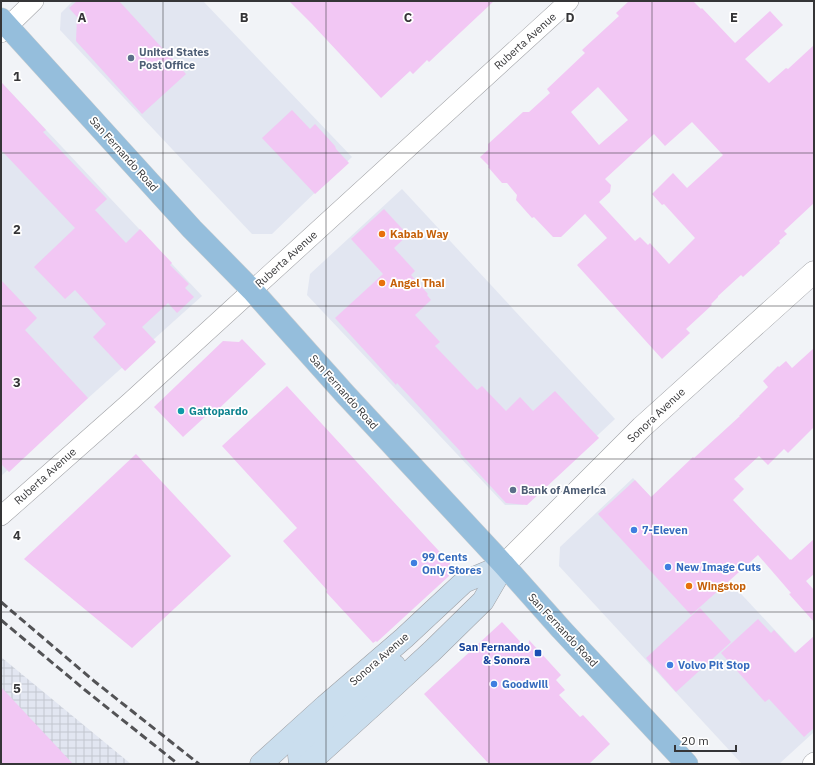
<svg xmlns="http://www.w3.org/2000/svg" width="815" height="765" font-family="'IBM Plex Sans',sans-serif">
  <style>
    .built { fill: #e2e6f1 }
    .industrial { fill: url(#industrial-grid) }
    .building { fill: #f2c7f4; fill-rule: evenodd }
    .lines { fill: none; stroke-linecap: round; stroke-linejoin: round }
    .minor-casing { stroke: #9fa0a4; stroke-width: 20 }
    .tertiary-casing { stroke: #9fa0a4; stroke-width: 23 }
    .secondary-casing { stroke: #9fa0a4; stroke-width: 23 }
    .primary-casing { stroke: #cfcfcf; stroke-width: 23 }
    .minor { stroke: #fff; stroke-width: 19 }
    .tertiary { stroke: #fff; stroke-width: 22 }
    .secondary { stroke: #cadeee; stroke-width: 22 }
    .primary { stroke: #95bedc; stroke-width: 22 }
    .rail { stroke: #535356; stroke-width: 3; stroke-dasharray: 8 4; stroke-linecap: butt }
    .grid { fill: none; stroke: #353537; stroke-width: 1; stroke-opacity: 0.55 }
    .service-dot { fill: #5c6f8a; stroke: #fff; stroke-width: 1.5 }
    .food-dot { fill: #e8710a; stroke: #fff; stroke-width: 1.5 }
    .culture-dot { fill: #0f9aa8; stroke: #fff; stroke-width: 1.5 }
    .shop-dot { fill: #3f7fe0; stroke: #fff; stroke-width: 1.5 }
    .transit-dot { fill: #1a4fb4; stroke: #fff; stroke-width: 1.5 }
    .labels { text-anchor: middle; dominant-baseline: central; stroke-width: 3.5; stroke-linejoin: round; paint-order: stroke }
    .street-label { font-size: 11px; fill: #353537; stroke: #fff }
    .service-label { font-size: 11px; font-weight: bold; fill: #4e5e75; stroke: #fff; text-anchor: start }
    .food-label { font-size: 11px; font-weight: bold; fill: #c56008; stroke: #fff; text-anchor: start }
    .culture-label { font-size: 11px; font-weight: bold; fill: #0d838f; stroke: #fff; text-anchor: start }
    .shop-label { font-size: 11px; font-weight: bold; fill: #366cbe; stroke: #fff; text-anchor: start }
    .transit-label { font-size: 11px; font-weight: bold; fill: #164399; stroke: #fff; text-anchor: end }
    .grid-label { font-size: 13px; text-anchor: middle; font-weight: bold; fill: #353537; stroke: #fff; stroke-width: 3.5; stroke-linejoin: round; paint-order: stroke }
  </style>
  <defs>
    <pattern id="industrial-grid" width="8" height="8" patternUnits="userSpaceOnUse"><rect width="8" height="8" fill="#e2e6f1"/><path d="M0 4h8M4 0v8" fill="none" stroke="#c2c6cf"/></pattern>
  </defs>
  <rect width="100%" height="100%" fill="#f1f3f7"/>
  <g class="built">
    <polygon points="73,1 203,1 352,157 272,234 252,234 60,30 61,13"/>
    <polygon points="1,82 202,296 1,476"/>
    <polygon points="402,189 615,419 523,505 505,505 307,295 310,274"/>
    <polygon points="633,478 814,672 814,732 779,764 742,764 559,566 560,547"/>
  </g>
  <polygon class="industrial" points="1,657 131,764 1,764"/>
  <g class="building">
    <polygon points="77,1 119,1 186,74 142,114 76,41 77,17 69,8"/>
    <polygon points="289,1 494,1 429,62 427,60 413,74 410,71 381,98 312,24"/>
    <path d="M 629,1 L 693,1 L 701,9 L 702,8 L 735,43 L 770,11 L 783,25 L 745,59 L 769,83 L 786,68 L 788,69 L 814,45 L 814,203 L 784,231 L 787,234 L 779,241 L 780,243 L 743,277 L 741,275 L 718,296 L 718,297 L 711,304 L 712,305 L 686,329 L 690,333 L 662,359 L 577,265 L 607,238 L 585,214 L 561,237 L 553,237 L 534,217 L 532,218 L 516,200 L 517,195 L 507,183 L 502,183 L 488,167 L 489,166 L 480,157 L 488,150 L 488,144 L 523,112 L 529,112 L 550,93 L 547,89 L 585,53 L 582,50 L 619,16 L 616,13 ZM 598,87 L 628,120 L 599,145 L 571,112 ZM 692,122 L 723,155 L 687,188 L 673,173 L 652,194 L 662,205 L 664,204 L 695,238 L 669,264 L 650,243 L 648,245 L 640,237 L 635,241 L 599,202 L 610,192 L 611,185 L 605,179 L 654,134 L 665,146 Z"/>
    <polygon points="1,82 46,130 43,132 107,199 95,210 126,243 140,229 172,263 170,265 189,284 185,288 194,297 177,313 168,303 142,327 156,342 125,371 93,337 106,324 75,290 65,299 34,267 75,228 1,150"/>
    <polygon points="292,110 310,129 315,124 335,146 336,149 349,163 315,194 262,138"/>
    <polygon points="384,209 408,235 394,248 415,271 411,275 428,294 427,295 431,300 415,315 440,342 435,346 477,390 482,386 506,411 520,397 533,411 555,391 599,438 527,505 506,503 460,453 461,452 397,383 396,385 335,318 383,274 351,239"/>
    <polygon points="1,280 37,318 25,330 88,398 9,472 1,464"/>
    <polygon points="242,339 266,364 210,417 207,415 183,437 154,407 223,341 239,342"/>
    <polygon points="814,348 814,427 788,453 784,449 768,465 759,456 734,479 744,489 733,500 790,560 790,559 791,560 814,539 814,574 806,581 814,590 814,622 789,594 791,593 758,555 691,615 598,514 635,480 651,497 693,457 694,458 740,416 739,416 768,387 763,381 778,366 779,367 786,361 792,368"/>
    <polygon points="287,386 450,563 449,576 377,642 376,641 373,643 326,592 327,590 283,541 297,528 222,446"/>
    <polygon points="136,454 231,556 132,648 24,559"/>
    <polygon points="700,608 731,642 676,692 646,658"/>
    <polygon points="758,619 771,633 774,630 795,653 814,636 814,728 804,737 769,699 765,702 721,653"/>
    <polygon points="502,622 528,650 529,640 561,675 556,680 565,690 559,695 580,717 583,715 610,744 589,764 489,764 424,694"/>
    <polygon points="1,687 73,764 1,764"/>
  </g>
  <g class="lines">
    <g class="minor-casing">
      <g id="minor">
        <polyline points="1,33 34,1"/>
        <polyline points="1,516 131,401 569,1"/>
        <polyline points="812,764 814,762"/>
      </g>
    </g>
    <g class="tertiary-casing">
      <polyline id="tertiary" points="504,565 642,427 814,272"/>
    </g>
    <g class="secondary-casing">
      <g id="secondary">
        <polyline points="261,764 325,706 404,638 464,582 504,565"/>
        <polyline points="300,764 299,755 304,746 395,666"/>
        <polyline points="308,764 381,698 432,651 483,601 504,565"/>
      </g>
    </g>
    <g class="primary-casing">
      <polyline id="primary" points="1,19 192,229 252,290 345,394 504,565 561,629 687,764"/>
    </g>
    <use href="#minor" class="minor"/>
    <use href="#tertiary" class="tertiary"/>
    <use href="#secondary" class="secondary"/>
    <use href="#primary" class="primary"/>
    <g class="rail">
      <polyline points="1,602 94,681 199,764"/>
      <polyline points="1,620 85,690 178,764"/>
    </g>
  </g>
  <path class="grid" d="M 163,1 L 163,764M 326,1 L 326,764M 489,1 L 489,764M 652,1 L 652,764M 1,153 L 814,153M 1,306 L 814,306M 1,459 L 814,459M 1,612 L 814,612"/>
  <g class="service-dot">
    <circle cx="131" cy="58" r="4"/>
    <circle cx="513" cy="490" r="4"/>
  </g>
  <g class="food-dot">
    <circle cx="382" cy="234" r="4"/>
    <circle cx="382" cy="283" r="4"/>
    <circle cx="689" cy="586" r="4"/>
  </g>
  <circle class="culture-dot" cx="181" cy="411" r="4"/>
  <g class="shop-dot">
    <circle cx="634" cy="530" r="4"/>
    <circle cx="414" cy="563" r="4"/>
    <circle cx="668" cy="567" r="4"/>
    <circle cx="670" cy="665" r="4"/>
    <circle cx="494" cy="684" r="4"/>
  </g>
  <rect class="transit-dot" x="534" y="649" width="8" height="8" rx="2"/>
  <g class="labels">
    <g class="street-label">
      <text transform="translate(525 41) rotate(-42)">Ruberta Avenue</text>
      <text transform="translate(124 154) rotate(48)">San Fernando Road</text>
      <text transform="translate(286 259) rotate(-42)">Ruberta Avenue</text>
      <text transform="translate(344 392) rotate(48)">San Fernando Road</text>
      <text transform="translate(656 415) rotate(-43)">Sonora Avenue</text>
      <text transform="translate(45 476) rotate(-42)">Ruberta Avenue</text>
      <text transform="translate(563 630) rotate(47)">San Fernando Road</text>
      <text transform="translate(379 659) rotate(-41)">Sonora Avenue</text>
    </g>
    <g class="service-label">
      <text x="139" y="52">United States<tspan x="139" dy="13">Post Office</tspan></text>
      <text x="521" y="490">Bank of America</text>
    </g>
    <g class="food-label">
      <text x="390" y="234">Kabab Way</text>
      <text x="390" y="283">Angel Thai</text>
      <text x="697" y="586">Wingstop</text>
    </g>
    <g class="culture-label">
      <text x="189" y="411">Gattopardo</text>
    </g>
    <g class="shop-label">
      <text x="642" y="530">7-Eleven</text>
      <text x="422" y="557">99 Cents<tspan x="422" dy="13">Only Stores</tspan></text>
      <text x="676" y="567">New Image Cuts</text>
      <text x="678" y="665">Volvo Pit Stop</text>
      <text x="502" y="684">Goodwill</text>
    </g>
    <g class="transit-label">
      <text x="530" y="647">San Fernando<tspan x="530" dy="13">&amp; Sonora</tspan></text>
    </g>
  </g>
  <g class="grid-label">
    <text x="82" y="22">A</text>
    <text x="244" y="22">B</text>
    <text x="408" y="22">C</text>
    <text x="570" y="22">D</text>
    <text x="734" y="22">E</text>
    <text x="17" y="81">1</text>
    <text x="17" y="234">2</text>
    <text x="17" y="387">3</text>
    <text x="17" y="540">4</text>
    <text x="17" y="693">5</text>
  </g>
  <rect width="815" height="765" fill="none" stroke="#353537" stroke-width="4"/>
  <path d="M675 745v6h61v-6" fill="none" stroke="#353537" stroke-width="2"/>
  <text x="681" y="745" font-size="12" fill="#353537" stroke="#ffffff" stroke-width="3" paint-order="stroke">20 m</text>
</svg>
